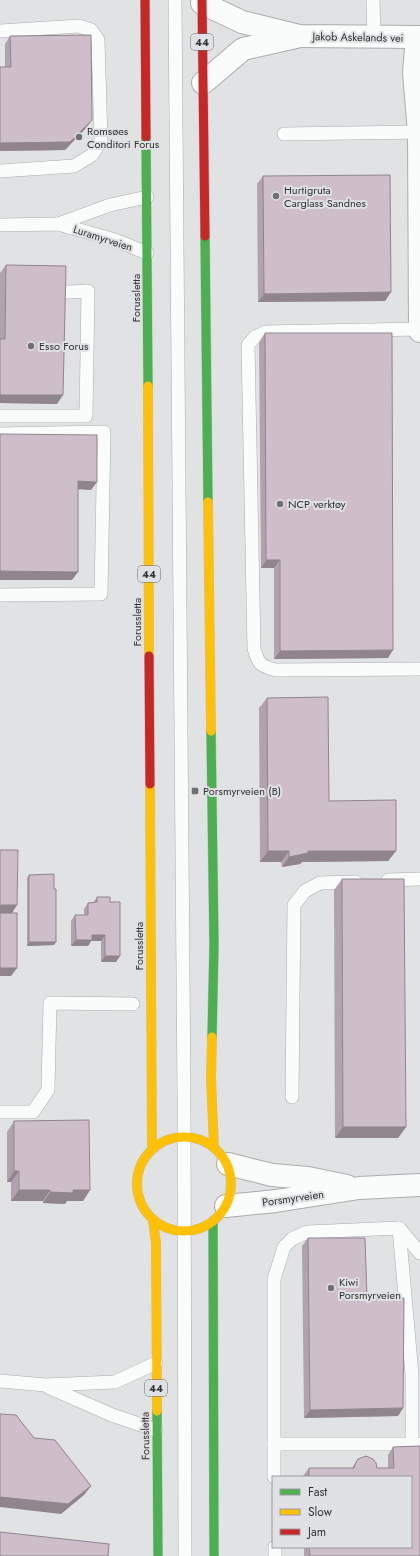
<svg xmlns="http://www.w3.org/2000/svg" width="420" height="1556" font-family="Jost,sans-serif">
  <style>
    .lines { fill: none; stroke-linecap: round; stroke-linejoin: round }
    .lane-casing { stroke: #abacad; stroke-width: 14 }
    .street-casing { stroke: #abacad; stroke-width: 24 }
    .fast-casing { stroke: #c0c0c0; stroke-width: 10 }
    .slow-casing { stroke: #c0c0c0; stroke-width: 10 }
    .jam-casing { stroke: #c0c0c0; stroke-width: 10 }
    .lane { stroke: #fafbfb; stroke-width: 13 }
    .street { stroke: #fafbfb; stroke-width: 22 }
    .fast { stroke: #4caf50; stroke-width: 9 }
    .slow { stroke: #ffc107; stroke-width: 9 }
    .jam { stroke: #c62828; stroke-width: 9 }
    .wall { fill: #b0a3ae }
    .shaded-wall { fill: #90858d }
    .building { fill: #cdbeca; stroke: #90858d }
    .poi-dot { fill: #6f7071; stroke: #e0e1e4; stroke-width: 1.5 }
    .labels { text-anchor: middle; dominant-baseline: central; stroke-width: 4; stroke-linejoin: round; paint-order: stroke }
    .shield { fill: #e0e1e4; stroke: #666668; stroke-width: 1 }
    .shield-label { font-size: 10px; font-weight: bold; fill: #313233 }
    .street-label { font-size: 11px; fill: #313233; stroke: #e0e1e4 }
    .poi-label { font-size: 11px; fill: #313233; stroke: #e0e1e4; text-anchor: start }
  </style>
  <rect width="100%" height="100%" fill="#e1e2e3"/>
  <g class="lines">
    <g class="lane-casing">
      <g id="lane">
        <polyline points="175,0 184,1094 185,1556"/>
        <polyline points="373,0 374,37"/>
        <polyline points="0,31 79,26 91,30 98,40 101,141 92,155 74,166 0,171"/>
        <polyline points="284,134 419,132"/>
        <polyline points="58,224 110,205 147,197"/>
        <polyline points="0,225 58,224 115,240 147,253"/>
        <path d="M 420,329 L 266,332 L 255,337 L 248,345 L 254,648 C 258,664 260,666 276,670 L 420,669"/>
        <polyline points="0,416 86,416 88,291 49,293"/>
        <polyline points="0,434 104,432 101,594 0,595"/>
        <polyline points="388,880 420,879"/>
        <polyline points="292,1097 294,905 305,891 320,883 356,882"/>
        <polyline points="0,1112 33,1112 48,1090 50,1003 133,1004"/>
        <polyline points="399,1228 412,1375 412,1444"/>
        <polyline points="0,1381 45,1385 115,1382 156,1363"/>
        <polyline points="48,1387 112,1415 156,1430"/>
        <polyline points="274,1444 420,1444"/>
        <polyline points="274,1477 274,1279 284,1247 292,1239 307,1232 399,1228 420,1253"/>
        <polyline points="275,1547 275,1556"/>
      </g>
    </g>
    <g class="street-casing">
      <g id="street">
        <polyline points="202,3 242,22 299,36 420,37"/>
        <polyline points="417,37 414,73 419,132 420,331"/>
        <polyline points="203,83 243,49 296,37"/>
        <polyline points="228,1164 272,1175 308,1178 347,1186"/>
        <polyline points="226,1206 276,1201 359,1188 420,1185"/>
      </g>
    </g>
    <g class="fast-casing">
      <g id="fast">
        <polyline points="146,137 148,386"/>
        <polyline points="205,236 208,502"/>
        <polyline points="211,731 214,944 212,1037"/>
        <polyline points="213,1222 214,1556"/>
        <polyline points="157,1411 158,1556"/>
      </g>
    </g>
    <g class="slow-casing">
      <g id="slow">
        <polyline points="148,386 149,656"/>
        <polyline points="208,502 211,731"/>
        <polyline points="150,784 152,1148"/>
        <polyline points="212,1037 211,1078 214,1147"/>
        <circle cx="184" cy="1184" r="47"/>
        <polyline points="153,1221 156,1243 157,1411"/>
      </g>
    </g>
    <g class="jam-casing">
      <g id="jam">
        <polyline points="145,0 146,137"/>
        <polyline points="202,0 205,236"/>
        <polyline points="149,656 150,784"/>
      </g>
    </g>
    <use href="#lane" class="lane"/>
    <use href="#street" class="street"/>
    <use href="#fast" class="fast"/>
    <use href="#slow" class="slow"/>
    <use href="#jam" class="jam"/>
  </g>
  <g class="wall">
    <polygon points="10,36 86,128 65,150 0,151 0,67 5,67 5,44"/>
    <polygon points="263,176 391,292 385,301 258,302 257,184"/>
    <polygon points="6,265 57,404 0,403 0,273"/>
    <polygon points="265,333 388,658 274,659 274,568 261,568 259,342"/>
    <polygon points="267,698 329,801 396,851 388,861 302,862 300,864 282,867 281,862 260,862 259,708"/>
    <polygon points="29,875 54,945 27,946 27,878"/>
    <polygon points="342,879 406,1127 398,1138 335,1138 334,890"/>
    <polygon points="97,897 110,902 120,956 116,962 101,962 101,941 91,941 88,946 71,946 71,921 75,915 84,915 84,909 88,903 93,903"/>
    <polygon points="14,1121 90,1190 83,1201 67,1201 65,1204 43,1203 43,1201 11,1201 11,1182 7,1182 7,1132"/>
    <polygon points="308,1238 367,1298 403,1408 398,1416 304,1418 302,1246"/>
    <polygon points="420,1446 420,1556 304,1556 304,1547 411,1547 411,1477 303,1476 309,1468 352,1468 358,1459 366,1456 373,1459 376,1463 377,1468 388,1468 388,1455 393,1447"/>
  </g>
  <g class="shaded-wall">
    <polygon points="92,120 86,128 65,150 0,151 0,143"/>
    <polygon points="391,292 385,301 258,302 264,294"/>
    <polygon points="0,395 63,395 57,404 0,403"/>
    <polygon points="78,481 97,482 91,490 73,489"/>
    <polygon points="266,560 280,560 274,568 261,568"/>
    <polygon points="0,571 78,572 72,580 0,580"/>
    <polygon points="393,650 388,658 274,659 280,651"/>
    <polygon points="268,851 289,851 281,862 260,862"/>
    <polygon points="308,851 396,851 388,861 302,862 300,864 282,867 289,857"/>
    <polygon points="0,905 17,905 12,913 0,913"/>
    <polygon points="92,935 105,935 101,941 91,941 88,946 71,946 76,940"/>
    <polygon points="29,942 56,942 54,945 27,946"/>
    <polygon points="105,956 120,956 116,962 101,962"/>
    <polygon points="0,968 17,968 11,976 0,976"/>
    <polygon points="343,1127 406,1127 398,1138 335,1138"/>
    <polygon points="14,1171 19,1171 11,1182 7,1182"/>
    <polygon points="19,1190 50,1190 43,1201 11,1201"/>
    <polygon points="73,1190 90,1190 83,1201 67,1201 65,1204 43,1203 50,1192"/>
    <polygon points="403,1408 398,1416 304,1418 310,1410"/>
    <polygon points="91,1486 84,1495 61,1514 0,1507 0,1497"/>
  </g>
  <g class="building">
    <polygon points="91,35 92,120 70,142 0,143 0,67 11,67 10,36"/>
    <polygon points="390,175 391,292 264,294 263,176"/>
    <polygon points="6,265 66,266 63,395 0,395 0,339 5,339"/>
    <polygon points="265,333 392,333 393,650 280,651 280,560 266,560"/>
    <polygon points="0,434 97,435 97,482 78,481 78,572 0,571"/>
    <polygon points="328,697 329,801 396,800 396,851 308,851 308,853 289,857 289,851 268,851 267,698"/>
    <polygon points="0,850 18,850 17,905 0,905"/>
    <polygon points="54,874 54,889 56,889 56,942 29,942 29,875"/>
    <polygon points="342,879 404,879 406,1127 343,1127"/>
    <polygon points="97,897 110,897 110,902 120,902 120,956 105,956 105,935 92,935 92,940 76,940 75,915 88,915 88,903 97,902"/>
    <rect x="0" y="913" width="17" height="55"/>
    <polygon points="89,1120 90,1190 73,1190 73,1193 50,1192 50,1190 19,1190 19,1171 14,1171 14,1121"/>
    <polygon points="308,1238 365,1238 367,1298 404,1298 403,1408 310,1410"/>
    <polygon points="0,1414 16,1415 34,1438 55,1440 91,1486 68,1504 0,1497"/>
    <polygon points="420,1446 420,1556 310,1556 309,1547 411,1547 411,1477 309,1477 309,1468 354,1468 355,1464 358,1459 366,1456 373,1459 376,1463 377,1468 394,1468 393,1447"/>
    <polygon points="0,1532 109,1544 108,1556 0,1556"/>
  </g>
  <g class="poi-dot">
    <circle cx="79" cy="137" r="4"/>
    <circle cx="276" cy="196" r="4"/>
    <circle cx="31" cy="346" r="4"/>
    <circle cx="280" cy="504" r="4"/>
    <rect x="191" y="787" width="8" height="8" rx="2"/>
    <circle cx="331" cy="1288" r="4"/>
  </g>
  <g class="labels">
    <g class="shield">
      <rect x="191" y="34" width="22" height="16" rx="3"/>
      <rect x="138" y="566" width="22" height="16" rx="3"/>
      <rect x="145" y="1380" width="22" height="16" rx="3"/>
    </g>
    <g class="shield-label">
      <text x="202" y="42">44</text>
      <text x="149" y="574">44</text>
      <text x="156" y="1388">44</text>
    </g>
    <g class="street-label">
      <text transform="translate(358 37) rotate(1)">Jakob Askelands vei</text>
      <text transform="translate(103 238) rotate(18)">Luramyrveien</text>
      <text transform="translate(136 298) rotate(-90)">Forussletta</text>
      <text transform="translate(137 622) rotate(-90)">Forussletta</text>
      <text transform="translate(139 946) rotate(-90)">Forussletta</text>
      <text transform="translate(293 1198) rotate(-8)">Porsmyrveien</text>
      <text transform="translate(145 1436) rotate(-91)">Forussletta</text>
    </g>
    <g class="poi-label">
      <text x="87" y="131">Romsøes<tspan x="87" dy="13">Conditori Forus</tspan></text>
      <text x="284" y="190">Hurtigruta<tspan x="284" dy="13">Carglass Sandnes</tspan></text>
      <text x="39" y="346">Esso Forus</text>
      <text x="288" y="504">NCP verktøy</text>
      <text x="203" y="791">Porsmyrveien (B)</text>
      <text x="339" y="1282">Kiwi<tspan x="339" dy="13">Porsmyrveien</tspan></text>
    </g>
  </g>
  <rect x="272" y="1476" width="140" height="72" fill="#e0e1e4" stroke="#9a9b9d"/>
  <rect x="280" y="1489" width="20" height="6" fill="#4caf50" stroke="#9a9b9d"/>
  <text x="308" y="1496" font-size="12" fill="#313233">Fast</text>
  <rect x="280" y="1509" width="20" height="6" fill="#ffc107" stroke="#9a9b9d"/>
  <text x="308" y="1516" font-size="12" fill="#313233">Slow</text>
  <rect x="280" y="1529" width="20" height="6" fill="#c62828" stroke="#9a9b9d"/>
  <text x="308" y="1536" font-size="12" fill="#313233">Jam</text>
</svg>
